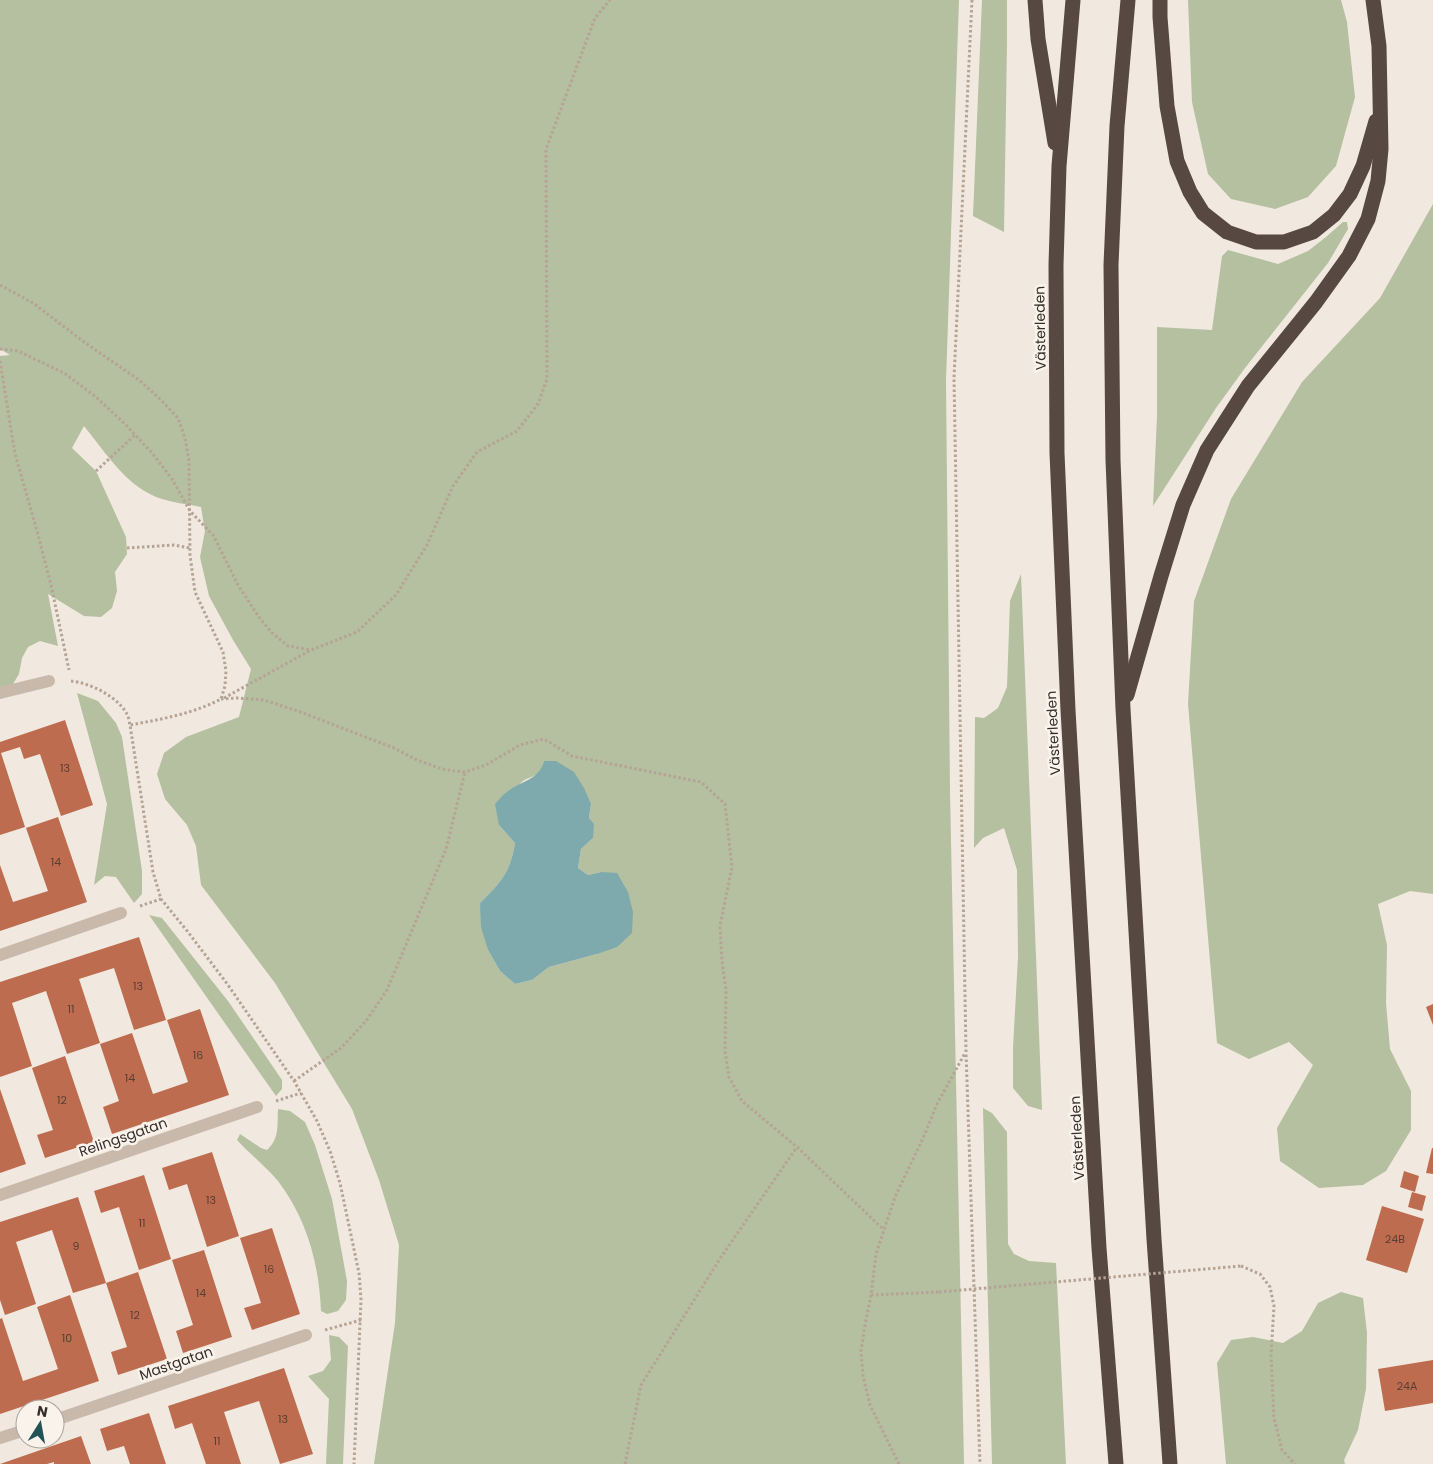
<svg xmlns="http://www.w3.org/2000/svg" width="1433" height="1464" font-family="Poppins,sans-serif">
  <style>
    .green { fill: #b4c09f; fill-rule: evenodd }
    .water { fill: #7faaad }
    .building { fill: #be6c4f }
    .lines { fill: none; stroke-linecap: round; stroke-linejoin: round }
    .path { stroke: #b5a395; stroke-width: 3; stroke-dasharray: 2.5 2.5; stroke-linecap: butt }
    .minor { stroke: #c9b9ab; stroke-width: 12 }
    .highway { stroke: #574941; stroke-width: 15 }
    .path-bridge { stroke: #b5a395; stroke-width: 3; stroke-dasharray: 2.5 2.5; stroke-linecap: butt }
    .labels { text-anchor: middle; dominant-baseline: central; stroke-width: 5; stroke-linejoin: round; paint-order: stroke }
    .number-label { font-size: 11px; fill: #593e33 }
    .street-label { font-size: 14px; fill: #372e2a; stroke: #f9f3eb }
  </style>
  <rect width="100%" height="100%" fill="#f1e9df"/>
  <g class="green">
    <path d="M 0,0 L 959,0 L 946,381 L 950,792 L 964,1464 L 374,1464 L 395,1323 L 399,1245 L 379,1180 L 352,1109 L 275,983 L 201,885 L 196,846 L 187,825 L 165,799 L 157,774 L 164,753 L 186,737 L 239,717 L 251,669 L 233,640 L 209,596 L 200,557 L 205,531 L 201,507 C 188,504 174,503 162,499 C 127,488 106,453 84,426 L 72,448 L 96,471 L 126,537 L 127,554 L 115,572 L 117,591 L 112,608 L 101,617 L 84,616 L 48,594 L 58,646 L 40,641 L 28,647 L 22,658 L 19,674 L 13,684 L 0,688 L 0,356 L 10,355 L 0,349 ZM 544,761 L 591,804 L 589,818 L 593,838 L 581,849 L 578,868 L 588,875 L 601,872 L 597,954 L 549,967 L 532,980 L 515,984 L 500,971 L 488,950 L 480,903 C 501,882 510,873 515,843 L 499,825 C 504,814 512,794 519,785 C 527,774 538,782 544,761 Z"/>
    <polygon points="982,0 1007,0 1007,43 1004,232 973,216"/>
    <polygon points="1188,0 1341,0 1347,22 1355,97 1336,166 1308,197 1275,209 1231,199 1208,174 1192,102"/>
    <polygon points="1433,204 1433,894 1410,891 1378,904 1387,945 1386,1003 1390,1049 1411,1091 1411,1130 1386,1171 1363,1185 1319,1188 1280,1161 1277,1128 1313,1065 1289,1042 1249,1059 1217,1043 1188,704 1194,601 1231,499 1302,382 1380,298"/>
    <polygon points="1343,222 1347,222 1348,229 1328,263 1245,368 1216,408 1153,506 1157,416 1157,327 1212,330 1222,256 1228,250 1278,264 1308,251 1326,237"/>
    <polygon points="1021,574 1042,1110 1028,1106 1013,1088 1013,1048 1018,957 1017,870 1004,828 983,838 974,848 975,717 984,718 998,708 1007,687 1010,601"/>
    <polygon points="77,693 98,701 116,723 122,737 142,871 142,894 134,903 116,877 105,876 94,885 107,804"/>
    <polygon points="149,915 162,918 228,1001 282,1080 282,1089 276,1096"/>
    <polygon points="983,1108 992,1113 1007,1132 1008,1244 1014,1254 1029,1261 1056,1263 1066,1464 992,1464"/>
    <path d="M 278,1109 L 290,1111 L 305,1122 L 315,1145 L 332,1199 L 347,1281 L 346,1300 L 338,1311 L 327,1314 L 321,1311 C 319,1264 307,1219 278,1181 C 266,1167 250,1154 237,1140 L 240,1134 L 261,1148 L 267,1150 C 280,1138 277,1125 278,1109 Z"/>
    <polygon points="1341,1292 1363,1298 1367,1333 1366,1389 1358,1430 1344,1460 1345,1464 1226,1464 1217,1363 1231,1340 1253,1337 1283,1343 1302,1331 1318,1303"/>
    <polygon points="329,1335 339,1337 348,1346 343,1464 326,1464 329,1399 308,1376 323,1371 331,1360"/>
  </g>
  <path class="water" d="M 544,761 L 556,761 L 574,772 L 584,788 L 591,804 L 589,818 L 594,824 L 593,838 L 581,849 L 578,868 L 588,875 L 601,872 L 617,873 L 628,892 L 633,912 L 632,933 L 617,947 L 597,954 L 549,967 L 532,980 L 515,984 L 500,971 L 488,950 L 481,927 L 480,903 C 501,882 510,873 515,843 L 499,825 L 495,804 C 499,800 502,795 507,792 C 522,780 538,781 544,761 Z"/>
  <g class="building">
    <polygon points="65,720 93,805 61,816 40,754 24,759 20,747 1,753 25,827 0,835 0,742"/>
    <polygon points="58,817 87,902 0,931 0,865 13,902 48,891 26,828"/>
    <polygon points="139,937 166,1020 134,1030 114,968 79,979 100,1043 67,1054 46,991 12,1003 32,1066 0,1077 0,982"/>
    <polygon points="1433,1004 1433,1025 1426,1007"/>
    <polygon points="200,1009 229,1095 112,1134 103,1107 119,1101 100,1044 132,1033 153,1094 188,1082 167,1020"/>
    <polygon points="65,1056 94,1142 45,1158 37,1135 53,1130 32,1068"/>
    <polygon points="0,1089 26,1164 0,1173"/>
    <polygon points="1432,1148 1433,1148 1433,1174 1426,1173"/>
    <polygon points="212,1152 239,1236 207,1247 187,1184 169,1190 162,1168"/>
    <polygon points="1404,1171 1419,1176 1415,1192 1400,1187"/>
    <polygon points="144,1175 171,1259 139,1270 119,1207 101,1213 94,1191"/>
    <polygon points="1412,1192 1426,1196 1422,1211 1408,1207"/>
    <polygon points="78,1197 106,1283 73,1293 52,1230 16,1242 36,1304 5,1315 0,1300 0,1222"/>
    <polygon points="1382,1206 1424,1219 1407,1273 1366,1260"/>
    <polygon points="272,1228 300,1314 252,1330 244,1308 261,1303 240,1238"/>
    <polygon points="204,1250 232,1337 183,1353 176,1331 193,1325 172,1260"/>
    <polygon points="138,1272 167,1359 118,1375 111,1352 127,1347 106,1283"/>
    <polygon points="70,1295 99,1381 0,1414 0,1319 2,1318 23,1381 58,1369 37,1307"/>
    <polygon points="1433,1360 1433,1403 1385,1411 1378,1369"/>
    <polygon points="284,1368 313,1454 280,1464 259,1401 224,1412 241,1464 206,1464 192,1423 175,1429 168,1406"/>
    <polygon points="149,1413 166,1464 130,1464 124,1446 107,1451 100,1429"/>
    <polygon points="81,1436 91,1464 54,1464 54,1462 47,1464 0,1464"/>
  </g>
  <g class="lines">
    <g class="path">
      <polyline points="972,0 954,378 966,1052 980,1464"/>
      <path d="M 0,285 L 33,303 L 84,342 L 139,380 L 160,399 L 178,418 L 185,438 L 189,461 L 190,555 L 195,592 L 223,652 L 226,671 L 225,686 L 221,699 C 192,714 162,719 130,725"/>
      <polyline points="0,349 18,351 64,373 96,397 126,425 152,453 172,479 190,511 213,535 238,585 259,617 271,632 288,646 311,650"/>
      <polyline points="0,361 15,454 37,531 51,585 69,670"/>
      <polyline points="96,471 135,435"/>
      <polyline points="127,548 174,545 190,548"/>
      <path d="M 71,681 C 90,683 117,696 127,714 C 129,717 129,722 130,725 L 153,872 L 161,899 L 188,932 L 228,985 L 294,1081 L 317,1121 L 330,1151 L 340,1183 L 359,1273 L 361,1300 L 354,1464"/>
      <polyline points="224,698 311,650 357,632 396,595 427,545 453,486 477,452 517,431 538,404 547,379 546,149 595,18 610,0"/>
      <polyline points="221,699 237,698 264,700 298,711 394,748 417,760 442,769 454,771 465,772 486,765 520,745 544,739 572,756 701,782 725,804 732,867 720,926 722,961 726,990 725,1051 729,1077 742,1101 797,1147 884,1230"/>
      <polyline points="140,906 161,899"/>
      <polyline points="294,1081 341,1048 366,1021 387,990 446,849 465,772"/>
      <polyline points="276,1101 301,1093"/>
      <polyline points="1241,1266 1260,1274 1270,1287 1274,1306 1271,1355 1274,1418 1282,1450 1295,1464"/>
      <polyline points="871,1295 939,1292"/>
      <polyline points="325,1330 361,1320"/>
      <polyline points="625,1464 641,1385 721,1257 797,1147"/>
      <polyline points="899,1464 870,1405 863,1376 861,1351 865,1325 871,1295 876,1254 895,1197 924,1136 937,1104 965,1053"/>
    </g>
    <g class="minor">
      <polyline points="0,693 49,681"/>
      <polyline points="0,955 121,913"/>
      <polyline points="0,1195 257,1107"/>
      <polyline points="55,1420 306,1335"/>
      <polyline points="0,1438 25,1430"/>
    </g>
    <g class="highway">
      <polyline points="1035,0 1038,39 1055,143"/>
      <polyline points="1073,0 1059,166 1056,265 1057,453 1068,710 1099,1248 1116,1464"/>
      <polyline points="1128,0 1117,126 1111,265 1113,460 1123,709 1154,1239 1170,1464"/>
      <polyline points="1160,0 1160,17 1167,106 1177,161 1190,192 1203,213 1227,232 1256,242 1284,242 1313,232 1334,215 1350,194 1363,166 1376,121"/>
      <polyline points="1127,695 1161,576 1183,505 1207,450 1248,386 1316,302 1349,256 1368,219 1378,181 1381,149 1379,46 1373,0"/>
    </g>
    <polyline class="path-bridge" points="939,1292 1241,1266"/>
  </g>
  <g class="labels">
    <g class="number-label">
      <text x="65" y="768">13</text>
      <text x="56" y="862">14</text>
      <text x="138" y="986">13</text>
      <text x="71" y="1009">11</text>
      <text x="198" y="1055">16</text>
      <text x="130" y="1078">14</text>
      <text x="62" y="1100">12</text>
      <text x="211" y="1200">13</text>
      <text x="142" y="1223">11</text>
      <text x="1395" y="1239">24B</text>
      <text x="76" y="1246">9</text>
      <text x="269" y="1269">16</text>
      <text x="201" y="1293">14</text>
      <text x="135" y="1315">12</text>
      <text x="67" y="1338">10</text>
      <text x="1407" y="1386">24A</text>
      <text x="283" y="1419">13</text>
      <text x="217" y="1441">11</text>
    </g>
    <g class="street-label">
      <text transform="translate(1040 328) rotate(-91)">Västerleden</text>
      <text transform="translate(1053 733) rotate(-93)">Västerleden</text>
      <text transform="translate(123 1137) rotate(-19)">Relingsgatan</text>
      <text transform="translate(1077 1138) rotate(-93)">Västerleden</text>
      <text transform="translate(176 1363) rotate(-19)">Mastgatan</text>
    </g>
  </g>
  <g transform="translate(40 1424) rotate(11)"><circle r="24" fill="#f9f3eb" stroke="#aba49e"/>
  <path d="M0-4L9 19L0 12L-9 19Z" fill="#225256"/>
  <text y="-8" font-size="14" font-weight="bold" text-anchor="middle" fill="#372e2a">N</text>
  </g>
</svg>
